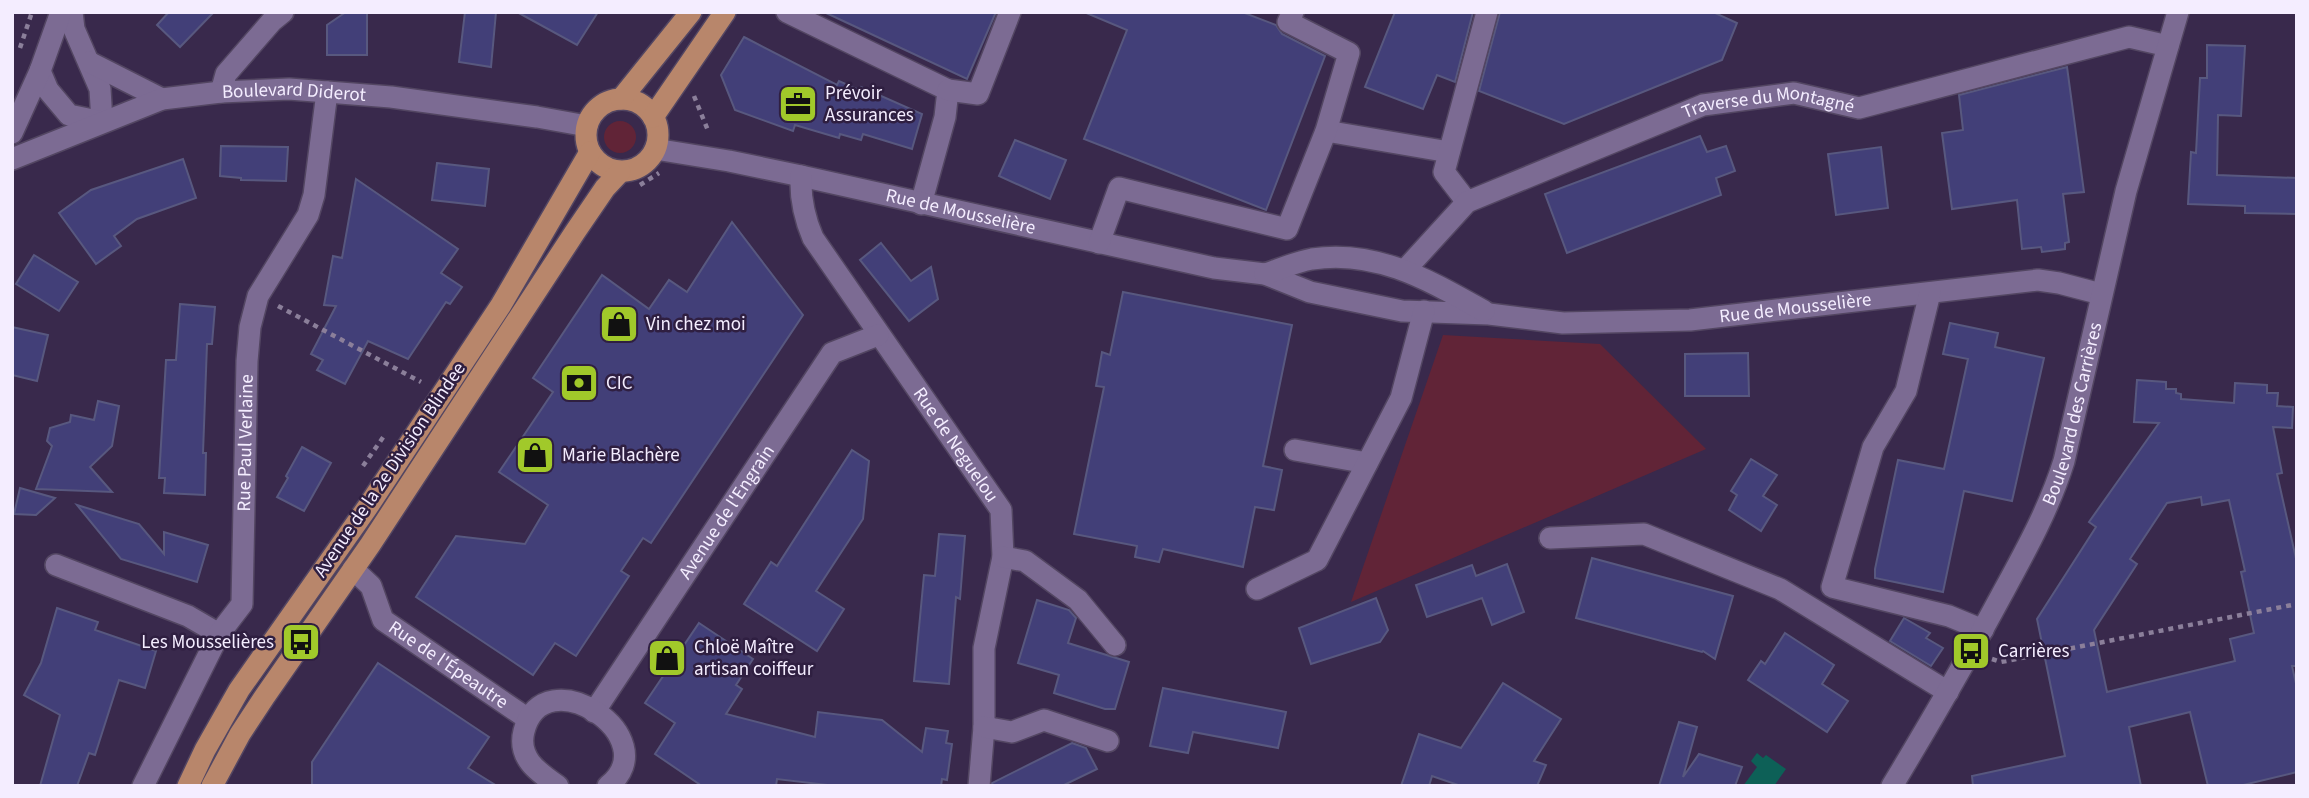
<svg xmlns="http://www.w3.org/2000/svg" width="2309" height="798" font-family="'Source Sans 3',sans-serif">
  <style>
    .green { fill: #612437 }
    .water { fill: #0d6057 }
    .building { fill: #423f78; stroke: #58587f; stroke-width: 2; fill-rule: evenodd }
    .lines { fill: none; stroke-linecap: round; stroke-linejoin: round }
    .minor-casing { stroke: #534662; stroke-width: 24 }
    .major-casing { stroke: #534662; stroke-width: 24 }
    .path { stroke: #8b7f9a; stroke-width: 4.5; stroke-dasharray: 5 5; stroke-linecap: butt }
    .minor { stroke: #7c6b93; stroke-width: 21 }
    .major { stroke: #b8866b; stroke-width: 21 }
    .labels { text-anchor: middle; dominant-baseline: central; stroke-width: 5; stroke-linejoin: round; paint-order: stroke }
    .poi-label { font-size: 19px; fill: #f4edff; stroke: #2f1f41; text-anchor: start }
    .street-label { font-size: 19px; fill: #f4edff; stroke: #2f1f41 }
  </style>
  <rect width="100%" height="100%" fill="#39294c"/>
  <g class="green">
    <circle cx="620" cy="137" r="16"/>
    <polygon points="1443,335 1600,344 1706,449 1351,602"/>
  </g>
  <polygon class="water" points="1757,753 1763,758 1766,755 1786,769 1774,786 1743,786 1757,767 1751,761"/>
  <g class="building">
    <polygon points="169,12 214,12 180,47 157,25"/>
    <polygon points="346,12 367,12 367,55 327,55 327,25"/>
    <polygon points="465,12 496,12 491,67 459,62"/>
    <polygon points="517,12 598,12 577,45"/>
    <polygon points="824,12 996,12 967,79"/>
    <polygon points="1084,12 1242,12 1276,25 1282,34 1325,56 1266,210 1084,139 1127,30"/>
    <polygon points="1395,12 1473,12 1455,82 1437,75 1423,109 1365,87"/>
    <polygon points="1500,12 1713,12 1737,23 1722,60 1564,124 1479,91"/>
    <polygon points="744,37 837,85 839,81 859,90 861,87 922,114 912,149 863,134 861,140 840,134 839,138 795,125 793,131 735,110 721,75"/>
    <polygon points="2207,45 2245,46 2241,116 2218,115 2217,175 2297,178 2297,214 2245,213 2245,206 2188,204 2191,152 2196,153 2200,78 2207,78"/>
    <polygon points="2067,67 2084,192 2063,194 2069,242 2065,243 2065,249 2042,252 2041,247 2022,249 2017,200 1952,209 1942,133 1963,130 1959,95"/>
    <polygon points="1700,136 1707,152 1726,146 1735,171 1716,178 1721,195 1567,253 1545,194"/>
    <polygon points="1015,140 1066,160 1050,199 999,176"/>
    <polygon points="221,146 288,147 286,181 241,180 241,178 220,176"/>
    <polygon points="1881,147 1888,208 1836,215 1828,154"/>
    <polygon points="183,159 196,198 137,219 114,236 121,246 96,264 59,213 91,190"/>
    <polygon points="437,163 489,169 485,206 432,200"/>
    <polygon points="356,179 458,249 441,273 462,287 450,304 446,302 408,359 368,341 345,384 317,370 323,360 311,354 336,306 324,305 333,256 342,258"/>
    <polygon points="732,222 803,315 651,543 643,538 621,571 629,576 576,656 555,643 533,675 416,597 456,536 525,544 548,505 499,472 553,392 533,378 602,275 649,309 669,280 687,292"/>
    <polygon points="881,243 911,281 931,267 938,299 909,321 860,260"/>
    <polygon points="34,255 78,282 59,311 16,284"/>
    <polygon points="1123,292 1292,325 1263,466 1282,470 1274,510 1255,507 1243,567 1163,549 1159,562 1135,557 1137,546 1074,534 1104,387 1096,386 1102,352 1110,355"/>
    <polygon points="180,304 215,307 212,344 207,344 203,453 206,453 205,495 164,493 165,478 159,478 166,360 176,360"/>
    <polygon points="1950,323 1998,333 1995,347 2044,358 2012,501 1964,491 1943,592 1875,578 1875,569 1898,460 1944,469 1968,359 1943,354"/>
    <polygon points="12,327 48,335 37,381 12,375"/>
    <polygon points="1748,353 1749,396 1685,396 1685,354"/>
    <path d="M 2137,380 L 2166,382 L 2166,389 L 2176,389 L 2176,393 L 2181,394 L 2181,399 L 2234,403 L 2235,383 L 2267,385 L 2267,393 L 2278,393 L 2277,406 L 2293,407 L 2292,428 L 2273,427 L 2282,473 L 2277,474 L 2297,563 L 2297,666 L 2292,666 L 2297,688 L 2297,772 L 2239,786 L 2208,786 L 2190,712 L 2129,727 L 2141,786 L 1973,786 L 1972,776 L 2065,756 L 2037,619 L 2096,527 L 2089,522 L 2159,423 L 2134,422 ZM 2201,497 L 2202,505 L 2229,500 L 2245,571 L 2241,572 L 2254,633 L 2230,639 L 2235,661 L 2107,692 L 2094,630 L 2137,564 L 2130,559 L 2167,503 Z"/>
    <polygon points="98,401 119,406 112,446 90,467 112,492 36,489 52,446 47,441 50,428 70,422 71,415 94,420"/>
    <polygon points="302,447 331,463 304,511 277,497 288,478 286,476"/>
    <polygon points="852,450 869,461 863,519 816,591 844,609 817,651 744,604 771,562 777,566"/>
    <polygon points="1751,459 1777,475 1763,496 1777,505 1761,531 1729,510 1737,495 1731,491"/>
    <polygon points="20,488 55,498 36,515 14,514"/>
    <polygon points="77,505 139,524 164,554 164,532 208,545 197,582 121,559"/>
    <polygon points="939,534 965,536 960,599 956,597 949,684 914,681 924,575 935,576"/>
    <polygon points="1592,558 1733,596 1715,659 1703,651 1702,652 1576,618"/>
    <polygon points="1507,564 1524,612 1492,625 1482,598 1427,617 1416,585 1472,565 1476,576"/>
    <polygon points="1376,598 1388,630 1380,642 1311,664 1299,628"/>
    <polygon points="1037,600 1069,610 1076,618 1068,643 1129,662 1115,709 1105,709 1054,693 1059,675 1018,663"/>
    <polygon points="57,608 98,622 95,630 156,651 145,688 119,680 95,755 89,753 77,786 40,786 60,715 24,695 41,663"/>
    <polygon points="1904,618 1930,633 1926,638 1943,648 1931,666 1890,641"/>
    <polygon points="699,623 753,659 736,685 742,689 726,714 815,737 818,712 882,720 922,752 926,728 948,731 946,743 952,744 947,780 942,779 941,786 836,786 777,779 776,786 702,786 655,754 675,723 645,703"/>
    <polygon points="1785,633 1834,665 1822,684 1848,701 1827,732 1748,680 1761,661 1765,664"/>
    <polygon points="378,663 489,737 468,768 497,786 312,786 312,762"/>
    <polygon points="1503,683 1561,719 1534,761 1546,765 1537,786 1461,786 1432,776 1429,786 1401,786 1419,734 1461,748"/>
    <polygon points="1163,688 1286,712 1278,748 1193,732 1188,753 1150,746"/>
    <polygon points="1679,722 1697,727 1683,777 1699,754 1742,767 1735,786 1659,786"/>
    <polygon points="1072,743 1086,748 1097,769 1062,786 992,786 992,783"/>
  </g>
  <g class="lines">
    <g class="minor-casing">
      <g id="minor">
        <polyline points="72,12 74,29 100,89 102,122"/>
        <polyline points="787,12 948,90 945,117 921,204"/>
        <polyline points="89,62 162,99"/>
        <polyline points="40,71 48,90 69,115 102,122"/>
        <polyline points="948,90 978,94 1010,12"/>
        <polyline points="221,92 226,74 272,21 283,12"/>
        <polyline points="1326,131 1449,152"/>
        <polyline points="12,133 40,71 61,12"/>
        <path id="s1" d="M 655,149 L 729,161 L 801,176 L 1214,268 L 1265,274 L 1310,292 L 1402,311 L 1489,314 L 1563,323 L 1690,320 L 2038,280 L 2059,283 L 2101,294"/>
        <path id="s2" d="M 12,159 L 162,99 L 221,92 L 289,89 L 391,97 L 537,117 L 587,126"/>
        <path id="s3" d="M 801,176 C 800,199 804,217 813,238 L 1001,510 L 1003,557 L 984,648 L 984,727 L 979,786"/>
        <polyline points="1467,202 1444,172 1487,12"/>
        <polyline points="1099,243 1119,188 1287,229 1326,131 1349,53 1288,22 1293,12"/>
        <path id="s4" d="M 1405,270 L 1467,202 L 1703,105 L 1794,93 L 1859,108 L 2129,37 L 2168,46"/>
        <path d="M 1265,274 C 1280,269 1296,262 1312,259 C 1377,249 1430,281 1484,311"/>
        <polyline points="1930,293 1906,391 1873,447 1832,587 1949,616 1983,630"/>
        <polyline points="1295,450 1367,463"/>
        <polyline points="1550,538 1644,534 1780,589 1948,692"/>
        <polyline points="1003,557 1025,561 1078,600 1115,645"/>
        <polyline points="56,565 188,616 219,634"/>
        <path id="s5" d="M 353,569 L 371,586 L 383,620 L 528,719"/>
        <polyline points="1257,589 1317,560 1401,398 1424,311"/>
        <path id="s6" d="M 594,712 L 832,353 L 878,335"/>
        <polyline points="984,727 1012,732 1044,720 1108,741"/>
        <path id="s7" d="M 143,786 L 219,634 L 242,604 L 247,361 L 250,327 L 258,296 L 308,215 L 314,195 L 327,92"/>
        <path d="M 558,786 C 538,772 517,758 524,731 C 543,655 669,738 608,786"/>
        <path id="s8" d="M 1892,786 C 1930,723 1966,661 2001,596 C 2025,552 2049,509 2064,461 L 2126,191 L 2178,12"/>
      </g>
    </g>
    <g class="major-casing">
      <g id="major">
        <circle cx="622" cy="135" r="36"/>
        <polyline points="621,99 691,12"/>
        <polyline points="653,117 725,12"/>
        <polyline points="188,786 205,750 239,690 367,508 501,305 590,152"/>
        <polyline points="212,786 240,734 265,696 370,545 575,232 605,188 620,172"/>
      </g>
    </g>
    <g class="path">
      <polyline points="20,48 32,12"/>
      <polyline points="694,96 709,133"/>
      <polyline points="640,185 659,173"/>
      <polyline points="278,306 421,382"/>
      <polyline points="363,466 384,436"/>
      <polyline points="1992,659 2001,662 2297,604"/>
    </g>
    <use href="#minor" class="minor"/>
    <use href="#major" class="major"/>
  </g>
  <defs>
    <g id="office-square" transform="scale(2.0125)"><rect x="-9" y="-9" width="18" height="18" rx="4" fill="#a1c92a" stroke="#2f1f41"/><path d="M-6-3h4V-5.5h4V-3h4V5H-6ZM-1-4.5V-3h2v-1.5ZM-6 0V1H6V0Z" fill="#111"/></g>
    <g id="shop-square" transform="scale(2.0125)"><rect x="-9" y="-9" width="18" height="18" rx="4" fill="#a1c92a" stroke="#2f1f41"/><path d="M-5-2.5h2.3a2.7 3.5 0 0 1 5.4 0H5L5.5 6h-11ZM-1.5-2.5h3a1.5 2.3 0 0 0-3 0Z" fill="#111"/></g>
    <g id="bank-square" transform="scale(2.0125)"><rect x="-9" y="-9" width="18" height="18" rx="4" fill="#a1c92a" stroke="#2f1f41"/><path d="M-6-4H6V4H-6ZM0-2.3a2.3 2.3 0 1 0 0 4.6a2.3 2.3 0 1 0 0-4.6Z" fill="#111"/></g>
    <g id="bus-square" transform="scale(2.0125)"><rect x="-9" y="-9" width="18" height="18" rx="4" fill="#a1c92a" stroke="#2f1f41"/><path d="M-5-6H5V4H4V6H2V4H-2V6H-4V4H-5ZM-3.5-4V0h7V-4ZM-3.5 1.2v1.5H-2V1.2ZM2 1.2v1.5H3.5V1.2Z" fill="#111"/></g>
  </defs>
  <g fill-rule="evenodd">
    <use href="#office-square" x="798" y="104"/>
    <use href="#shop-square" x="619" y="324"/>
    <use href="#bank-square" x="579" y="383"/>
    <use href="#shop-square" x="535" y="455"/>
    <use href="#bus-square" x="301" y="642"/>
    <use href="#bus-square" x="1971" y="651"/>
    <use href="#shop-square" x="667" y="658"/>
  </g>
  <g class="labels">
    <g class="poi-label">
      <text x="825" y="93">Prévoir<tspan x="825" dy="22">Assurances</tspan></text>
      <text x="646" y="324">Vin chez moi</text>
      <text x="606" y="383">CIC</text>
      <text x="562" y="455">Marie Blachère</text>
      <text x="274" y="642" text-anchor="end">Les Mousselières</text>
      <text x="694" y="647">Chloë Maître<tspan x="694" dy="22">artisan coiffeur</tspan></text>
      <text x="1998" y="651">Carrières</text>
    </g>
    <g class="street-label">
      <text stroke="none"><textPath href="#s2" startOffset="294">Boulevard Diderot</textPath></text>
      <text stroke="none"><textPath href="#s4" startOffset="413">Traverse du Montagné</textPath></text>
      <text stroke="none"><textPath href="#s1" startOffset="312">Rue de Mousselière</textPath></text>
      <text stroke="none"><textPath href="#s1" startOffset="1160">Rue de Mousselière</textPath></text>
      <text stroke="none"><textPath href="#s8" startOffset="416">Boulevard des Carrières</textPath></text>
      <text stroke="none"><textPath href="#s7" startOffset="369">Rue Paul Verlaine</textPath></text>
      <text stroke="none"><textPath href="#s3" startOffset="315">Rue de Neguelou</textPath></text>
      <text transform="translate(390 470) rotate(-56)">Avenue de la 2e Division Blindee</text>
      <text stroke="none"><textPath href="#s6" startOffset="240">Avenue de l'Engrain</textPath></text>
      <text stroke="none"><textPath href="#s5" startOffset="140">Rue de l'Épeautre</textPath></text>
    </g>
  </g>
  <rect width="2309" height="798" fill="none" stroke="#f4edff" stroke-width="28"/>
</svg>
